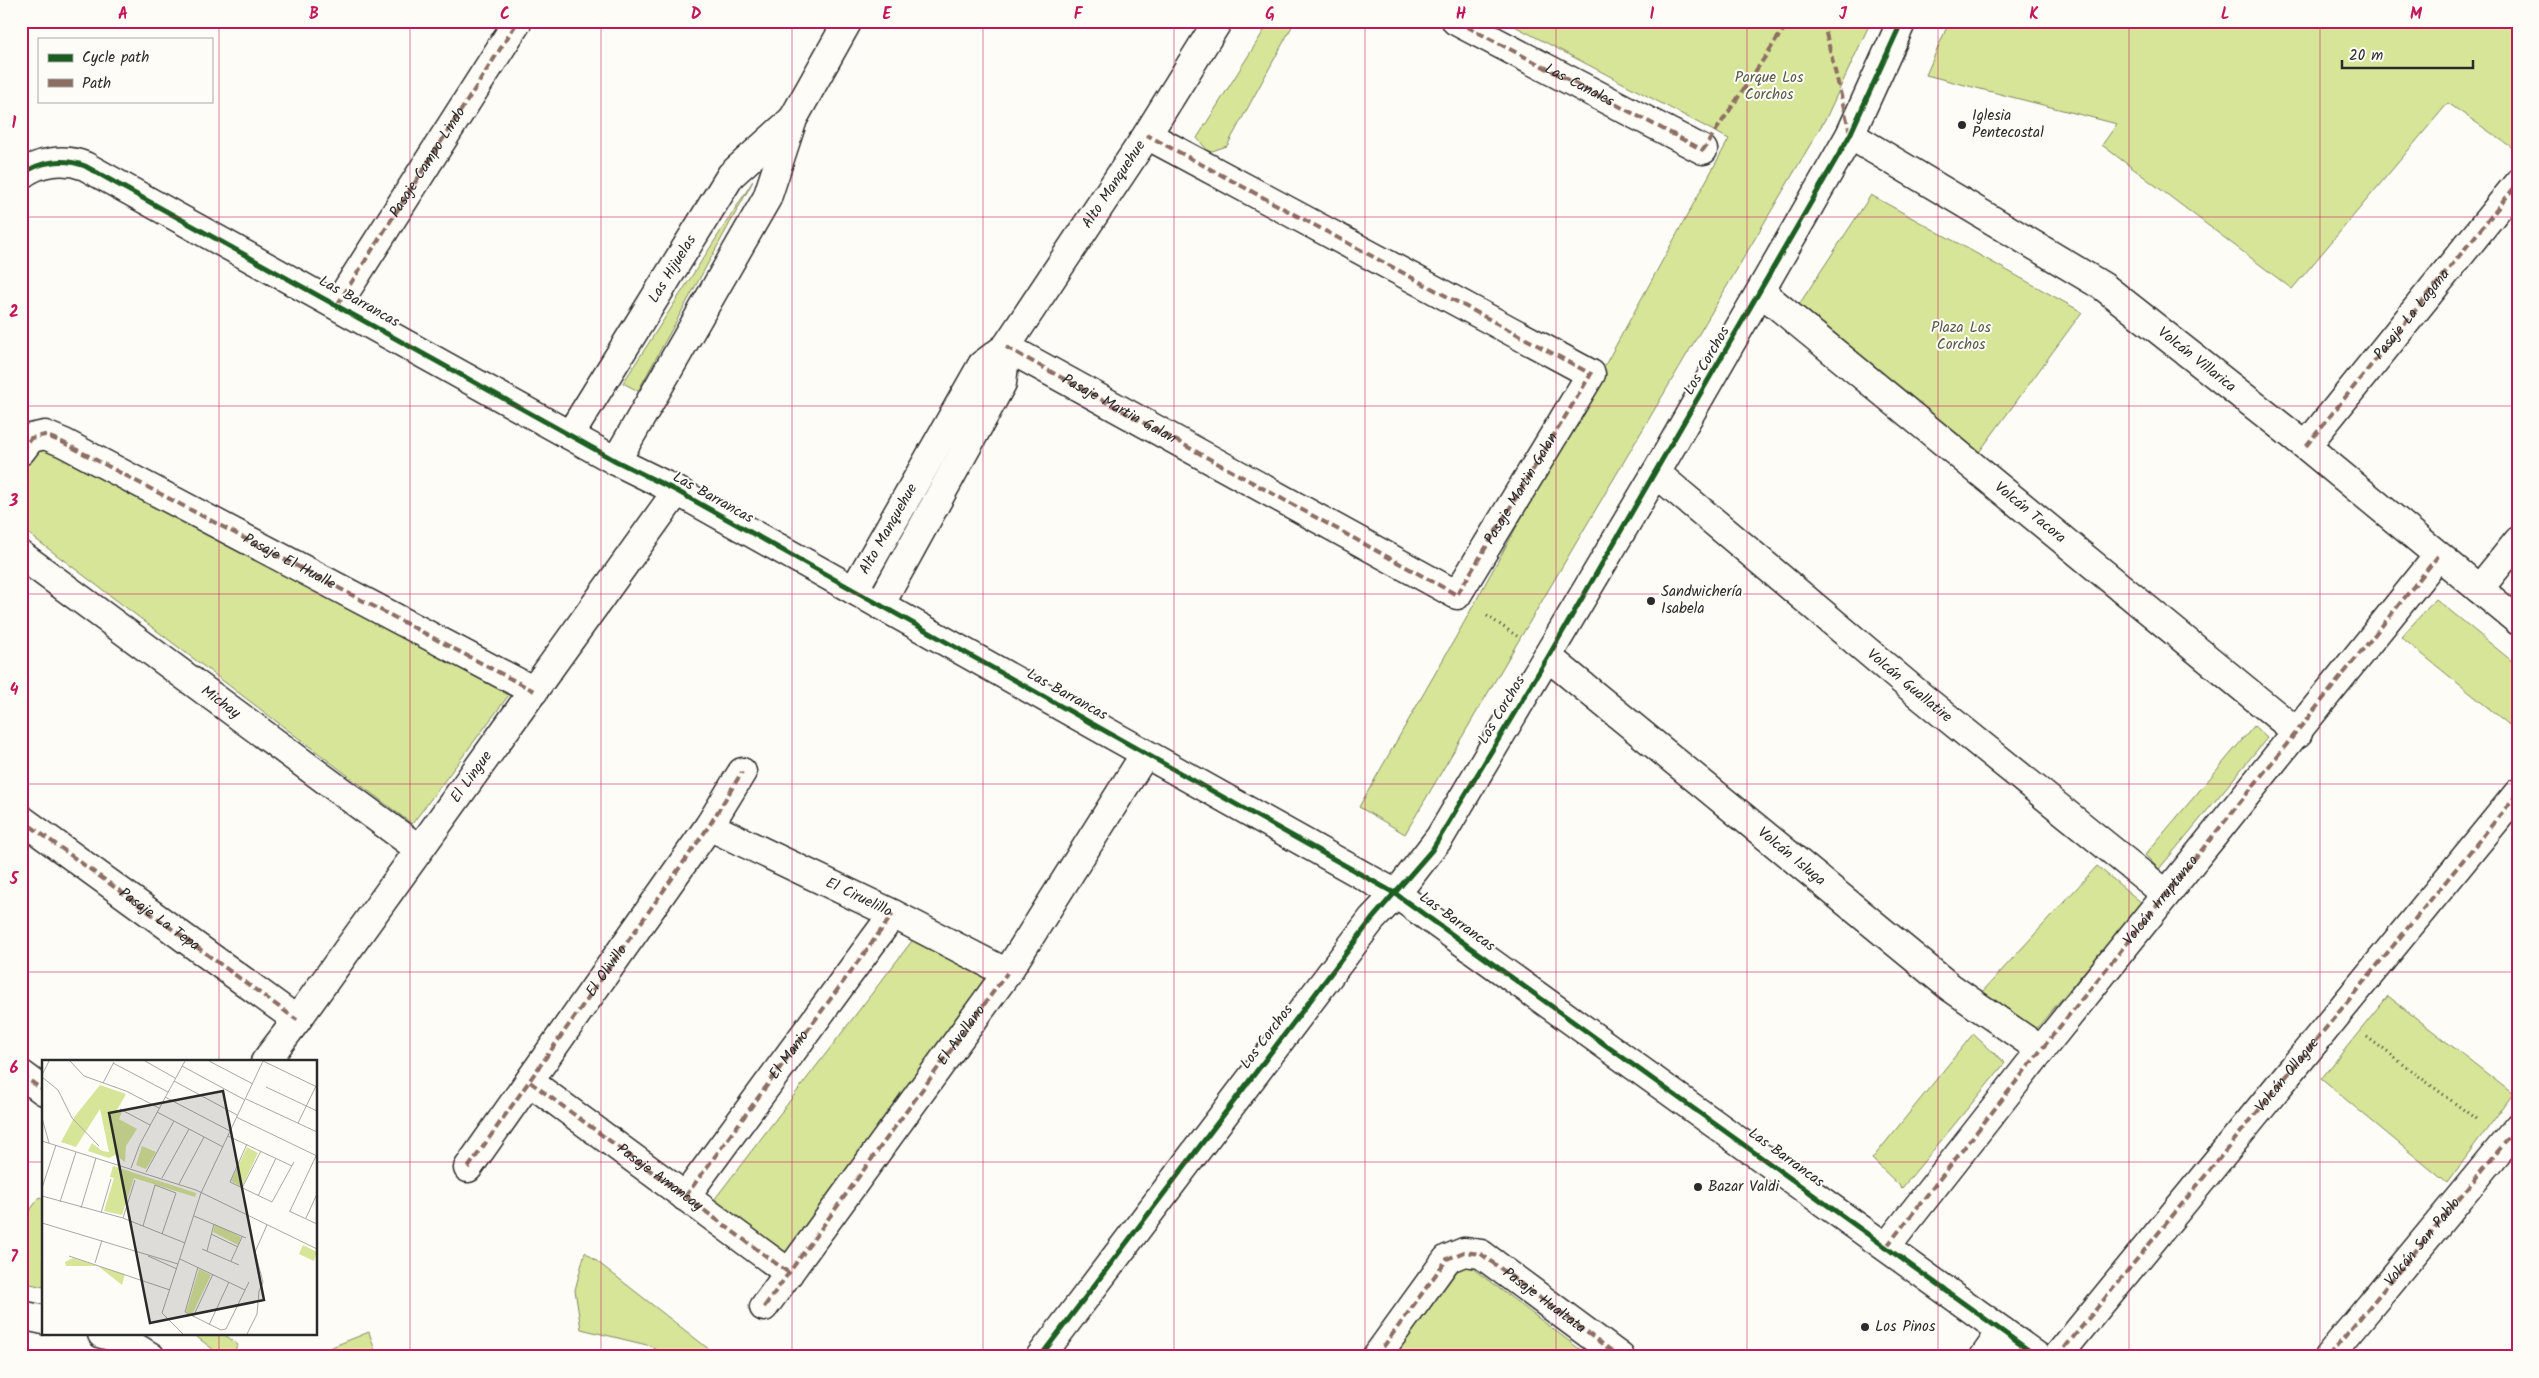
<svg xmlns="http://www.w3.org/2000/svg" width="2539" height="1378" font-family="Kalam,sans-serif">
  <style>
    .green { fill: #d7e598; stroke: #818862 }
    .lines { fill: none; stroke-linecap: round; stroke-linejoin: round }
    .street-casing { stroke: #2b2b2b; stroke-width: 31 }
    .secondary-casing { stroke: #2b2b2b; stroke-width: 31 }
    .path { stroke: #2b2b2b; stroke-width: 3; stroke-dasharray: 1 4; stroke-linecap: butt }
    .street { stroke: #fdfcf7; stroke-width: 28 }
    .secondary { stroke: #fdfcf7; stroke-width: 28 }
    .quiet { stroke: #8d6e63; stroke-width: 4; stroke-dasharray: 8 4; stroke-linecap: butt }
    .cycleway-casing { stroke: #fdfcf7; stroke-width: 8 }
    .cycleway { stroke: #1b5e20; stroke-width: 5 }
    .grid { fill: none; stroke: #c2185b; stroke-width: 1; stroke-opacity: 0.55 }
    .poi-dot { fill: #2b2b2b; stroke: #fdfcf7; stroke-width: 2 }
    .labels { text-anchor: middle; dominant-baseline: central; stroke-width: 4; stroke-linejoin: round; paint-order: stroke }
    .park-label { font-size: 15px; fill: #565a46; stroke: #fdfcf7 }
    .street-label { font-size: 15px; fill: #2b2b2b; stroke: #fdfcf7 }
    .poi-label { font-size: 15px; fill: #2b2b2b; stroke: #fdfcf7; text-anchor: start }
    .inset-road { fill: none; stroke: #a9a8a5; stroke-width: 1 }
    .view { fill: #2b2b2b; fill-opacity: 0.15; stroke: #2b2b2b; stroke-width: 2.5 }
    .inset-edge { fill: none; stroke: #2b2b2b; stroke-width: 2.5 }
    .neatline { fill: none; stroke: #c2185b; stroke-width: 2 }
    .grid-label { font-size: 16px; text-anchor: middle; font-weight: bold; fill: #c2185b }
  </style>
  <rect width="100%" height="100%" fill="#fdfcf7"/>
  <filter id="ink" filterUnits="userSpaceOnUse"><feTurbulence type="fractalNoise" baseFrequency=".02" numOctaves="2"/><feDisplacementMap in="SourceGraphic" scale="10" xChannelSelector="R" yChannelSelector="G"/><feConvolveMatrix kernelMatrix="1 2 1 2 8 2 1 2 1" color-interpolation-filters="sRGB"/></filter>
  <g filter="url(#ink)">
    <g class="green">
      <polygon points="1270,21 1295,21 1227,146 1209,152 1197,138"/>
      <polygon points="1505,21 1871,21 1827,116 1405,834 1359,807 1461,628 1729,139"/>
      <polygon points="1959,21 2518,21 2518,149 2517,151 2448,103 2292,289 2102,145 2117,124 1926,75 1946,29"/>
      <polygon points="753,181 638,391 623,383"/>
      <polygon points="1871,195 2082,312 1977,455 1798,306"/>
      <polygon points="43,442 509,695 412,824 21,528 21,471"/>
      <polygon points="2436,599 2518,666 2518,732 2401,637"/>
      <polygon points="2254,726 2267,738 2159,869 2145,855"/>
      <polygon points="2097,866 2142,903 2033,1033 1982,992"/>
      <polygon points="915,937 998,977 787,1261 711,1204"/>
      <polygon points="2388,996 2513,1094 2447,1183 2321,1079"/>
      <polygon points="1973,1034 2005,1063 1902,1188 1872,1159"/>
      <polygon points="40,1197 44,1200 44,1287 21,1282 21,1222"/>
      <polygon points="585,1252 719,1357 665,1357 651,1346 581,1329 575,1290"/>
      <polygon points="1464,1262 1590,1357 1394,1357"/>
      <polygon points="369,1332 377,1357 307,1357"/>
      <polygon points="193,1334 224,1334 238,1345 230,1357 223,1357"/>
    </g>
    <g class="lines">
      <g class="street-casing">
        <g id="street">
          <polyline points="1456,21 1703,150"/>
          <path id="s1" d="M 1850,135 L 2104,287 L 2306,446 L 2518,621"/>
          <path d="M 21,175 C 39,161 64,158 85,166 L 616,461 L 677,491 L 1396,894 L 1372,919 L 1040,1357"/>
          <path id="s2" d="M 1761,292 L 2298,733"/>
          <path id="s3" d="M 337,305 L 518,21"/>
          <path id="s4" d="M 1006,347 L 1457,595 L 1591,374 L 1147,135"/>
          <path id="s5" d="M 570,435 L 731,175 L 792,120"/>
          <polyline points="2306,446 2518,183"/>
          <path id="s6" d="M 21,451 L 31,438 L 45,435 L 64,443 L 534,691"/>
          <polyline points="616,461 767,198 793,119 848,21"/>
          <path id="s7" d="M 1656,473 L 1923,698 L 2166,894"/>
          <path id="s8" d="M 21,555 L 419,849"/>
          <polyline points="2479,589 2518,541"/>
          <path id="s9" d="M 854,590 L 982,365 L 1006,347 L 1147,135 L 1218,21"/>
          <polyline points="880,605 1002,383 1006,347"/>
          <path id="s10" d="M 1548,657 L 1950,987 L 2041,1050"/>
          <polyline points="21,819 297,1020"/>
          <path id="s11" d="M 709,826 L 893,914 L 1007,973"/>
          <path id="s12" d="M 265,1062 L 297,1020 L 677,491"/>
          <polyline points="21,1074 44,1091"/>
          <polyline points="530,1082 789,1273"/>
          <polyline points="468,1168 709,826 742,772"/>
          <path id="s13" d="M 685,1197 L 893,914"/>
          <polyline points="1887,1246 2041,1050 2438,556"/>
          <path id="s14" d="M 764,1307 L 1007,973 L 1145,754"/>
          <polyline points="21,1315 44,1320"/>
          <polyline points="102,1334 122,1339 151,1357"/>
          <polyline points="1376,1357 1447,1259 1464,1252 1481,1254 1620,1357"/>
          <polyline points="1984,1357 2002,1331"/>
          <polyline points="2057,1357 2518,793"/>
          <path id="s15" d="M 2328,1357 L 2518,1127"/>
        </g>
      </g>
      <g class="secondary-casing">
        <polyline id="secondary" points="1902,21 1850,135 1656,473 1440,837 1396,894 2038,1357"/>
      </g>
      <g class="path">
        <polyline points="1487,616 1517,636"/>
        <polyline points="2367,1037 2476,1119"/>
      </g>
      <use href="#street" class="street"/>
      <use href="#secondary" class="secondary"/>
      <g class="quiet">
        <path id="s16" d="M 1456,21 L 1703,150 L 1789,21"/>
        <polyline points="1823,21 1850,133"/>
        <polyline points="337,305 518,21"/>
        <polyline points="1006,347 1457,595 1591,374 1147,135"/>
        <path id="s17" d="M 2306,446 L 2518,183"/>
        <polyline points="21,451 31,438 45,435 64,443 534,691"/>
        <path id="s18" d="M 21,819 L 297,1020"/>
        <polyline points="21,1074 44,1091"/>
        <path id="s19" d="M 530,1082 L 789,1273"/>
        <path id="s20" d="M 468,1168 L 709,826 L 742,772"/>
        <polyline points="685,1197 893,914"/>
        <path id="s21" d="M 1887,1246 L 2041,1050 L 2438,556"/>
        <polyline points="764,1307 1007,973"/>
        <path id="s22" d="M 1376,1357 L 1447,1259 L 1464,1252 L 1481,1254 L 1620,1357"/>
        <path id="s23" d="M 2057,1357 L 2518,793"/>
        <polyline points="2328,1357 2518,1127"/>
      </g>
      <g class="cycleway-casing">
        <g id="cycleway">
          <path d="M 21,175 C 39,161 64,158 85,166 L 616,461 L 677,491 L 1396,894 L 2038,1357"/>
          <polyline points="1040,1357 1372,919 1432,850 1548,657 1850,135 1902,21"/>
        </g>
      </g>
      <use href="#cycleway" class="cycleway"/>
    </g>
  </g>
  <path class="grid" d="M 219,21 L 219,1062M 410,21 L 410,1357M 601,21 L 601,1357M 792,21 L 792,1357M 983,21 L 983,1357M 1174,21 L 1174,1357M 1365,21 L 1365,1357M 1556,21 L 1556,1357M 1747,21 L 1747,1357M 1938,21 L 1938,1357M 2129,21 L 2129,1357M 2320,21 L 2320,1357M 21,217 L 2518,217M 21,406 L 2518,406M 21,594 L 2518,594M 21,784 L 2518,784M 21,972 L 2518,972M 21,1162 L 44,1162M 316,1162 L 2518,1162M 219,1334 L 219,1357"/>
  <g class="poi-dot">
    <circle cx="1962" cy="125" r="5"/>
    <circle cx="1651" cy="601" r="5"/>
    <circle cx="1698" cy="1187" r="5"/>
    <circle cx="1865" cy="1327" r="5"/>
  </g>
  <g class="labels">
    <g class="park-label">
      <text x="1769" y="78">Parque Los<tspan x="1769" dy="17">Corchos</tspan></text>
      <text x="1961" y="328">Plaza Los<tspan x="1961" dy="17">Corchos</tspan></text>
    </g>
    <g class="street-label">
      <text stroke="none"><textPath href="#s16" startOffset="139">Las Canales</textPath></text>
      <text stroke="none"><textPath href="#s3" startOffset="169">Pasaje Campo Lindo</textPath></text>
      <text stroke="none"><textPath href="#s9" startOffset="484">Alto Manquehue</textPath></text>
      <text stroke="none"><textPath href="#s5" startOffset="195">Las Hijuelas</textPath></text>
      <text transform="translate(359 302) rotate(29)">Las Barrancas</text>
      <text stroke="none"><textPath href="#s17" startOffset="169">Pasaje La Laguna</textPath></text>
      <text stroke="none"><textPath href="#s1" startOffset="414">Volcán Villarica</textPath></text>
      <text transform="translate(1707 361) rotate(-60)">Los Corchos</text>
      <text stroke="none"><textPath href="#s4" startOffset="129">Pasaje Martin Galan</textPath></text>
      <text stroke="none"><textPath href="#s4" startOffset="639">Pasaje Martin Galan</textPath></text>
      <text transform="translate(713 498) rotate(29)">Las Barrancas</text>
      <text stroke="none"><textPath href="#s2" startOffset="348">Volcán Tacora</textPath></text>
      <text stroke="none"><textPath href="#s9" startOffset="70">Alto Manquehue</textPath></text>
      <text stroke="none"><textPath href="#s6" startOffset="306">Pasaje El Hualle</textPath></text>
      <text stroke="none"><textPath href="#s7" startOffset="331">Volcán Guallatire</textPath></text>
      <text transform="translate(1067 695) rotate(29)">Las Barrancas</text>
      <text stroke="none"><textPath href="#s8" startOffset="248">Michay</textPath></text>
      <text transform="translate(1502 710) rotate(-59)">Los Corchos</text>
      <text stroke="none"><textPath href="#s12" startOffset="352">El Lingue</textPath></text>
      <text stroke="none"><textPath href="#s10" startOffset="315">Volcán Isluga</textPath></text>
      <text stroke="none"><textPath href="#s11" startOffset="166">El Ciruelillo</textPath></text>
      <text stroke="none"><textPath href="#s21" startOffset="441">Volcán Irruptunco</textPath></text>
      <text stroke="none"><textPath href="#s18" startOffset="171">Pasaje La Tepa</textPath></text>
      <text transform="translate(1457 922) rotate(36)">Las Barrancas</text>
      <text stroke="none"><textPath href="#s20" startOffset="241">El Olivillo</textPath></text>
      <text stroke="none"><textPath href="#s14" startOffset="336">El Avellano</textPath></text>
      <text transform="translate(1267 1037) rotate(-53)">Los Corchos</text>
      <text stroke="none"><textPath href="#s13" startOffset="176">El Manio</textPath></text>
      <text stroke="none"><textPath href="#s23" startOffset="364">Volcán Ollague</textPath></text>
      <text transform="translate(1786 1158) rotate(36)">Las Barrancas</text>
      <text stroke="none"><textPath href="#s19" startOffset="161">Pasaje Amancay</textPath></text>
      <text stroke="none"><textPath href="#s15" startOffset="149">Volcán San Pablo</textPath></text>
      <text stroke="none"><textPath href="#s22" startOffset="235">Pasaje Hualtata</textPath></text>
    </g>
    <g class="poi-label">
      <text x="1972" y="116">Iglesia<tspan x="1972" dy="17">Pentecostal</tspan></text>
      <text x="1661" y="592">Sandwichería<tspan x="1661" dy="17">Isabela</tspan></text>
      <text x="1708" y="1187">Bazar Valdi</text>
      <text x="1875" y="1327">Los Pinos</text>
    </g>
  </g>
  <g transform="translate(42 1060)">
    <rect width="275" height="275" fill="#fdfcf7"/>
    <path d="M 58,25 L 84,34 L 75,50 L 80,52 L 77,59 L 95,69 L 84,86 L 83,102 L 73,95 L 67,98 L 46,91 L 50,83 L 60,91 L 67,92 L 58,49 L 34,87 L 19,82 L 33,56 ZM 100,86 L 114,92 L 104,109 L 94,105 ZM 205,87 L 216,93 L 200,127 L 189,121 ZM 71,106 L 154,133 L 153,137 L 92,118 L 80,155 L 62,151 L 72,118 L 68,117 ZM 173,164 L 199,177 L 196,185 L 171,172 ZM 261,185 L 275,192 L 272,201 L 257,194 ZM 31,198 L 56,206 L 83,214 L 80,225 L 56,206 L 24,206 L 23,202 ZM 157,209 L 169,215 L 150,255 L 144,252 Z" fill="#d7e598"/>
    <path class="inset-road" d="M 28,1 L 42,16 L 84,31 L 117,48M 103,1 L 133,18M 167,1 L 211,24M 221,1 L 275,27M 71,3 L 126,32M 140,6 L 203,40M 0,15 L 7,1M 0,17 L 16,30 L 30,58 L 57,86M 132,21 L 195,55M 61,23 L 72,2M 224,27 L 275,51M 123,37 L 188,71M 204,39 L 275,72M 78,49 L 108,65M 115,52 L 181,87M 194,57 L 275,96M 0,58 L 7,83M 256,63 L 275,24M 186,76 L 250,106M 0,81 L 154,130 L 275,189M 205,84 L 188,122 L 230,142 L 252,102M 89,108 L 98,84 L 143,1M 104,112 L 132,61M 120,118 L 147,69M 137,124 L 162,77M 0,128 L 14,85M 200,128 L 219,91M 0,136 L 81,158 L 143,183M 216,136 L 234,98M 18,142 L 34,92M 39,148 L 54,98M 247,151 L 275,164M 248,151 L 274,96M 59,153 L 69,119M 152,156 L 204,178M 81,158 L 93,120M 264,158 L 275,134M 0,163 L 136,204M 101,166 L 113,125 L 134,133 L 120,174M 169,174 L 196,187M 160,189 L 197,205M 165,191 L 172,164M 27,196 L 128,230M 106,196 L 135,209M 138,199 L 203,230M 189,201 L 200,177M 53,203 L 60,180M 156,207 L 143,252 L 179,270 L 184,269 L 207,222M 151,257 L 171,214M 167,265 L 187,222M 141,274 L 120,253 L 159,133 L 221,1M 205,274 L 215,254 L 217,231 L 221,222 L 213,192 L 225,165"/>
    <path class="view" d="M 181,31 L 222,240 L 108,263 L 67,53 Z"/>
    <rect width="275" height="275" class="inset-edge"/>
  </g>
  <rect width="2539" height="1378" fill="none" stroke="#fdfcf7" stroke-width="55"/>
  <rect x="38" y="38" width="175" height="65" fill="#fdfcf7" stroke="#a9a8a5"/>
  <rect x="48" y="54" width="25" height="8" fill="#1b5e20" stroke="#a9a8a5"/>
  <text x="82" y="62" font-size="15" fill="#2b2b2b">Cycle path</text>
  <rect x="48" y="79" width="25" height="8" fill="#8d6e63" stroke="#a9a8a5"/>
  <text x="82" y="88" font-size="15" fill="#2b2b2b">Path</text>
  <path d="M2342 60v8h131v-8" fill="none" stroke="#2b2b2b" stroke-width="2.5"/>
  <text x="2349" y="60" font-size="15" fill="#2b2b2b" stroke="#fdfcf7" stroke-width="4" paint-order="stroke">20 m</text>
  <rect x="28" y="28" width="2484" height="1322" class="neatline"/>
  <g class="grid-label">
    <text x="123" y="19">A</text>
    <text x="314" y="19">B</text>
    <text x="505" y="19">C</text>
    <text x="696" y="19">D</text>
    <text x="887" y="19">E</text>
    <text x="1078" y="19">F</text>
    <text x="1270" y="19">G</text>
    <text x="1461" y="19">H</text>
    <text x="1652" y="19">I</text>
    <text x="1843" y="19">J</text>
    <text x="2034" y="19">K</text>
    <text x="2225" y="19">L</text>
    <text x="2416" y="19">M</text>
    <text x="14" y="128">1</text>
    <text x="14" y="317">2</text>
    <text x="14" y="506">3</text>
    <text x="14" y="695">4</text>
    <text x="14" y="884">5</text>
    <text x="14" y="1073">6</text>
    <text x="14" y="1262">7</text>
  </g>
</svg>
